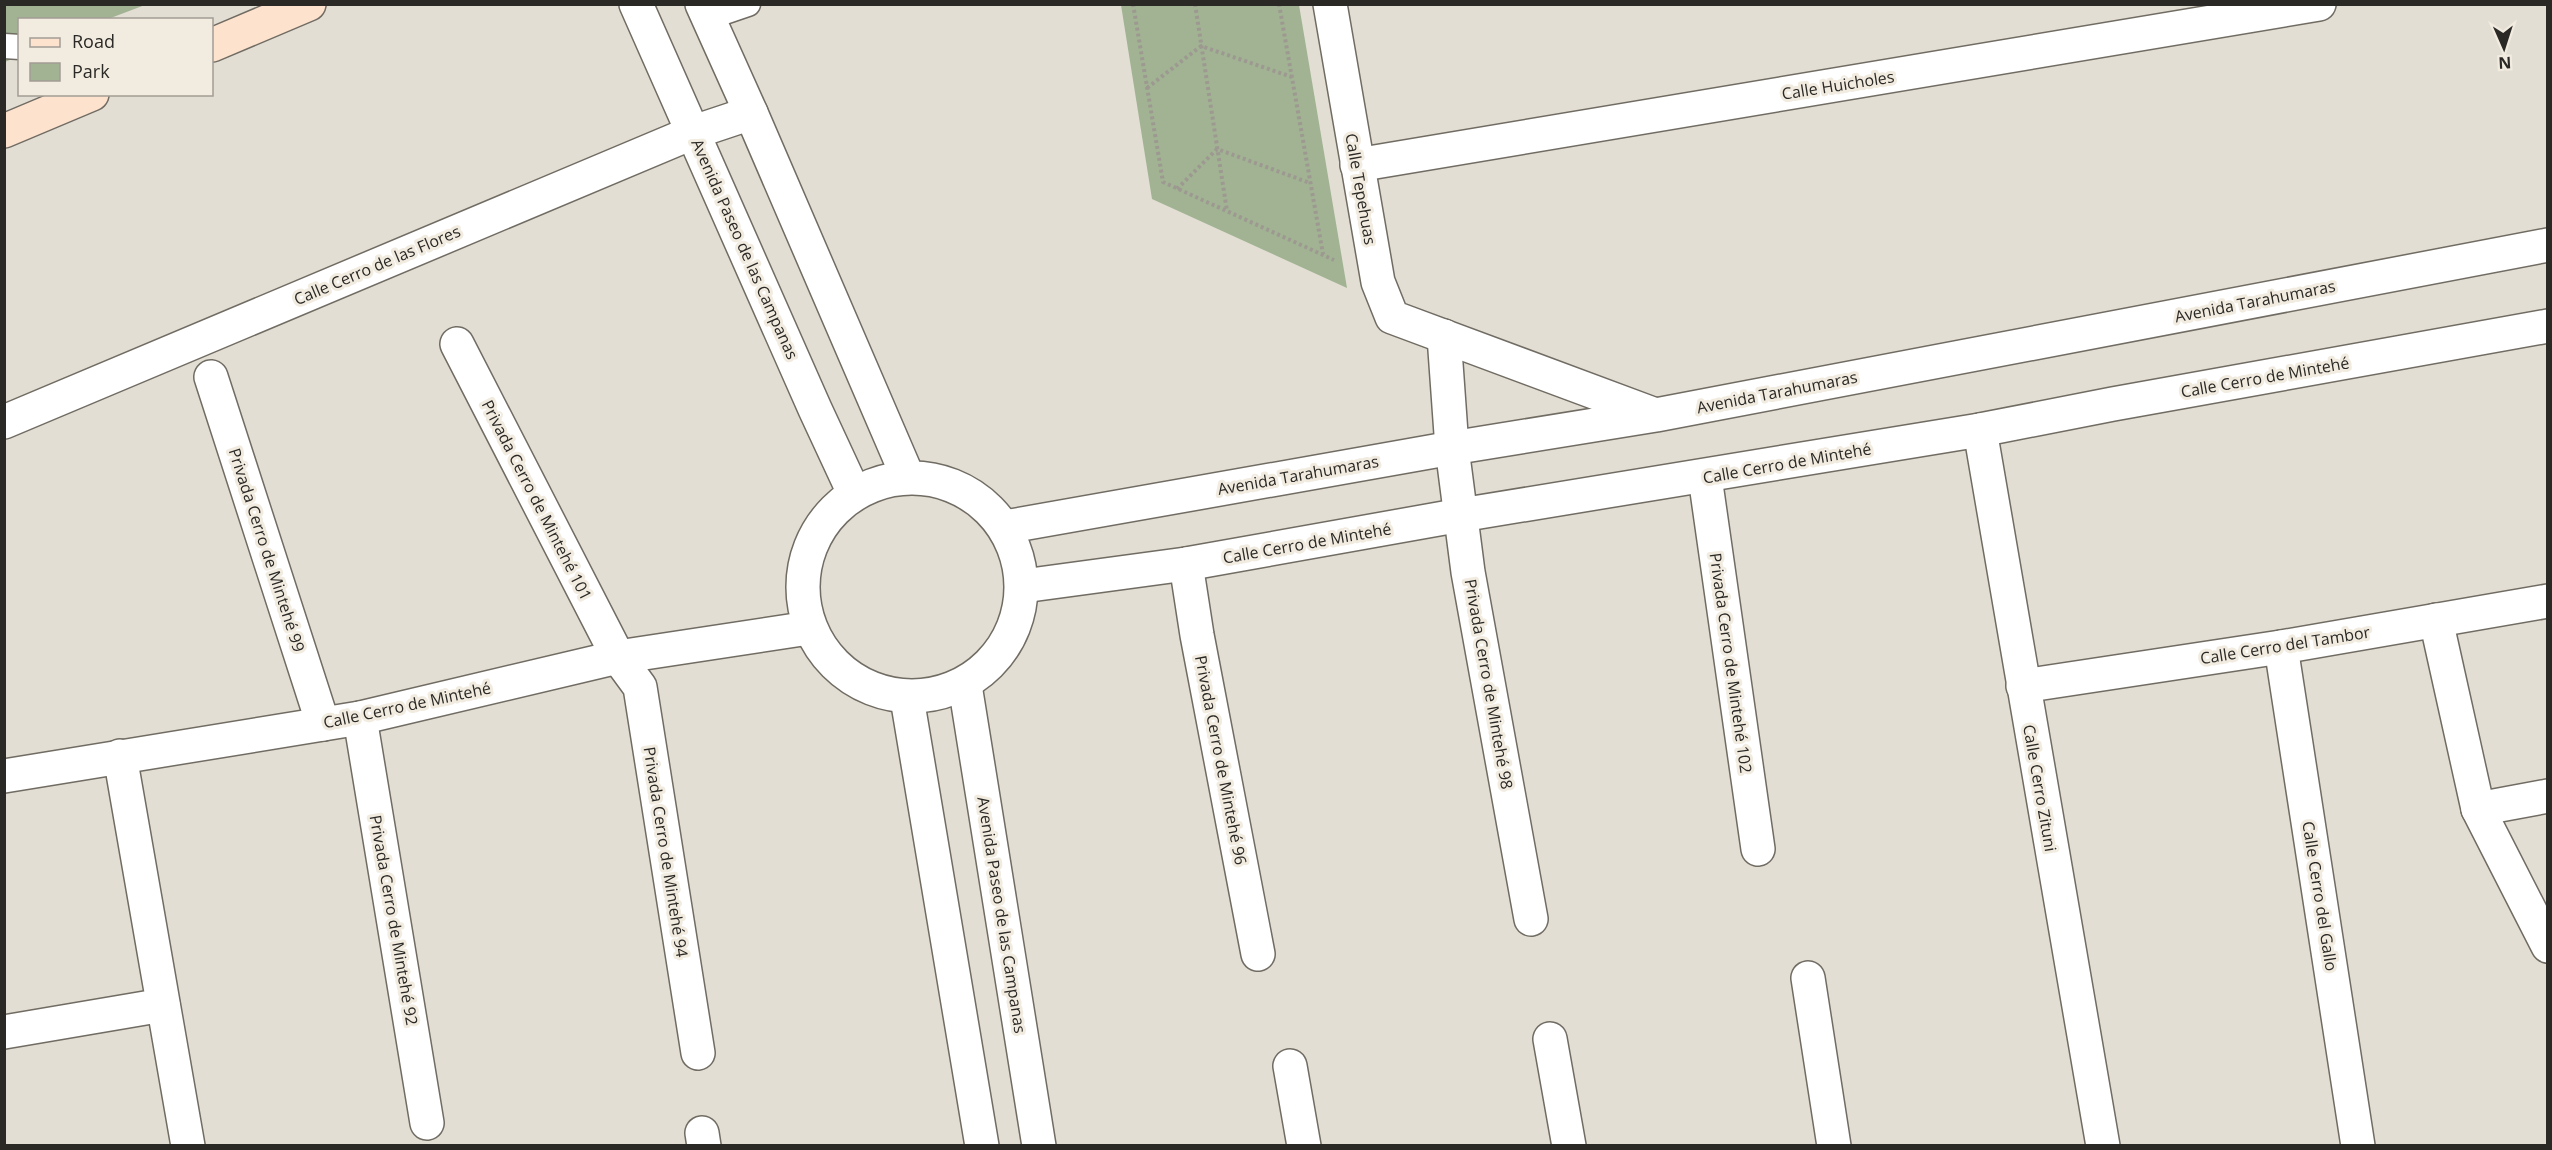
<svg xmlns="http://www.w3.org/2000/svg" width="2552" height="1150" font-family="'Open Sans',sans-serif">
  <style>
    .green { fill: #a1b393 }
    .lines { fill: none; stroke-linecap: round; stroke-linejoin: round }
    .service-casing { stroke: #716c63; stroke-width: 27 }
    .minor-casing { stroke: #716c63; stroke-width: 36 }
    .secondary-casing { stroke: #716c63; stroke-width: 36 }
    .path { stroke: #9d9991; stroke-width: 4; stroke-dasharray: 3 3; stroke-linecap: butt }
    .service { stroke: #fff; stroke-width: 24 }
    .minor { stroke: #fff; stroke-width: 33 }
    .secondary { stroke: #fde2ce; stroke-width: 33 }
    .labels { text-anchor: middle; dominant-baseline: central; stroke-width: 6; stroke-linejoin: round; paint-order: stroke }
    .street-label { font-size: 16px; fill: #2b2925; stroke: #f1ebe0 }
  </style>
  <rect width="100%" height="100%" fill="#e3ded3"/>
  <g class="green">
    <polygon points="5,5 145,5 108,19 20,20 19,56 5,62"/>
    <polygon points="1121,5 1299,5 1347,288 1152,199"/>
  </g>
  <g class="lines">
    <g class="service-casing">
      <g id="service">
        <polyline points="707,18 748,4"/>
        <polyline points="4,46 20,47"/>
      </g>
    </g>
    <g class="minor-casing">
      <g id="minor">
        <polyline points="636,4 815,409 854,493"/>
        <polyline points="702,4 751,113 907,475"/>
        <polyline points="1330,4 1378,282 1392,317 1653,414"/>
        <polyline points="1357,165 2319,4"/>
        <polyline points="1444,336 1452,448 1468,572 1531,919"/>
        <polyline points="457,344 618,657 640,687 698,1053"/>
        <polyline points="211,377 323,724"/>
        <polyline points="4,422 694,132 751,113"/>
        <polyline points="1980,430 2103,1146"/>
        <polyline points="1705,477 1758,849"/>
        <circle cx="912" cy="587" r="109"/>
        <polyline points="1005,527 1452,448 1656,415 2548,245"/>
        <polyline points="1186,564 1197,635 1258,954"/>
        <polyline points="1023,586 1186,564 1461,515 1980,430 2113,404 2548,326"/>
        <polyline points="2436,620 2478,809 2548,946"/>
        <polyline points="2281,647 2358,1146"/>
        <polyline points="965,685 1039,1146"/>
        <polyline points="2023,686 2281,647 2548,601"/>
        <polyline points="907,698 982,1146"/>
        <polyline points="360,718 427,1123"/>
        <polyline points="120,756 188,1146"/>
        <polyline points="4,776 360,718 618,657 809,628"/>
        <polyline points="2478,809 2548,796"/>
        <polyline points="1808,978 1834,1146"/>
        <polyline points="4,1032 163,1005"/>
        <polyline points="1550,1039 1569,1146"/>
        <polyline points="1290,1066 1304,1146"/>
        <polyline points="702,1133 704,1146"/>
      </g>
    </g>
    <g class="secondary-casing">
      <g id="secondary">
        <polyline points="212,45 309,4"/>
        <polyline points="4,131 92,94"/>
      </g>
    </g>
    <g class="path">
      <polyline points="1133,4 1163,182 1334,260"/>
      <polyline points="1195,4 1227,211"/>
      <polyline points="1279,4 1323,254"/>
      <polyline points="1147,88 1201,46 1292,77"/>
      <polyline points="1177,189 1217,149 1310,183"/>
    </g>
    <use href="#service" class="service"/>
    <use href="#minor" class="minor"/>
    <use href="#secondary" class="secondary"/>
  </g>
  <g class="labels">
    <g class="street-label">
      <text transform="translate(1838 85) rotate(-9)">Calle Huicholes</text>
      <text transform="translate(1361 189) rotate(80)">Calle Tepehuas</text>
      <text transform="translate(745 249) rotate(66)">Avenida Paseo de las Campanas</text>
      <text transform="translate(377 265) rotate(-23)">Calle Cerro de las Flores</text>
      <text transform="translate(2255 301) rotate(-11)">Avenida Tarahumaras</text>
      <text transform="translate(2265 377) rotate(-10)">Calle Cerro de Mintehé</text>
      <text transform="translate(1777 392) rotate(-11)">Avenida Tarahumaras</text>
      <text transform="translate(1787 463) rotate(-10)">Calle Cerro de Mintehé</text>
      <text transform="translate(1298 475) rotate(-10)">Avenida Tarahumaras</text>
      <text transform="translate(537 500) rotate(63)">Privada Cerro de Mintehé 101</text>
      <text transform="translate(1307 543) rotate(-10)">Calle Cerro de Mintehé</text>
      <text transform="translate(267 550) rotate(72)">Privada Cerro de Mintehé 99</text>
      <text transform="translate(2285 645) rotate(-9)">Calle Cerro del Tambor</text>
      <text transform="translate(1731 663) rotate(82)">Privada Cerro de Mintehé 102</text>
      <text transform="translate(1489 684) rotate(80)">Privada Cerro de Mintehé 98</text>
      <text transform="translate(407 705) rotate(-12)">Calle Cerro de Mintehé</text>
      <text transform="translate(1221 760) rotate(79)">Privada Cerro de Mintehé 96</text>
      <text transform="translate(2040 788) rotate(80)">Calle Cerro Zituni</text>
      <text transform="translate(666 852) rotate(81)">Privada Cerro de Mintehé 94</text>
      <text transform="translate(2320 896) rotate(81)">Calle Cerro del Gallo</text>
      <text transform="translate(1002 915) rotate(81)">Avenida Paseo de las Campanas</text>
      <text transform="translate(394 920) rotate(80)">Privada Cerro de Mintehé 92</text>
    </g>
  </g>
  <rect width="2552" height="1150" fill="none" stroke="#2b2925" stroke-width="12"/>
  <rect x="18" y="18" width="195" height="78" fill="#f1ebe0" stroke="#a29d95" stroke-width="1.5"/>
  <rect x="30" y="38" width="30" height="9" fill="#fde2ce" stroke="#a29d95" stroke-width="1.5"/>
  <text x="72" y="48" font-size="18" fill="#2b2925">Road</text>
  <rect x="30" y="63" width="30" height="18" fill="#a1b393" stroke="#a29d95" stroke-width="1.5"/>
  <text x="72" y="78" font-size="18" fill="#2b2925">Park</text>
  <g transform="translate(2504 48) rotate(177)" stroke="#f1ebe0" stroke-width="4.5" paint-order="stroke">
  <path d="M0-4.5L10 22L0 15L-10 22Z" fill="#2b2925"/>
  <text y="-9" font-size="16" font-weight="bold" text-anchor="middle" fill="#2b2925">N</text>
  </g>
</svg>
